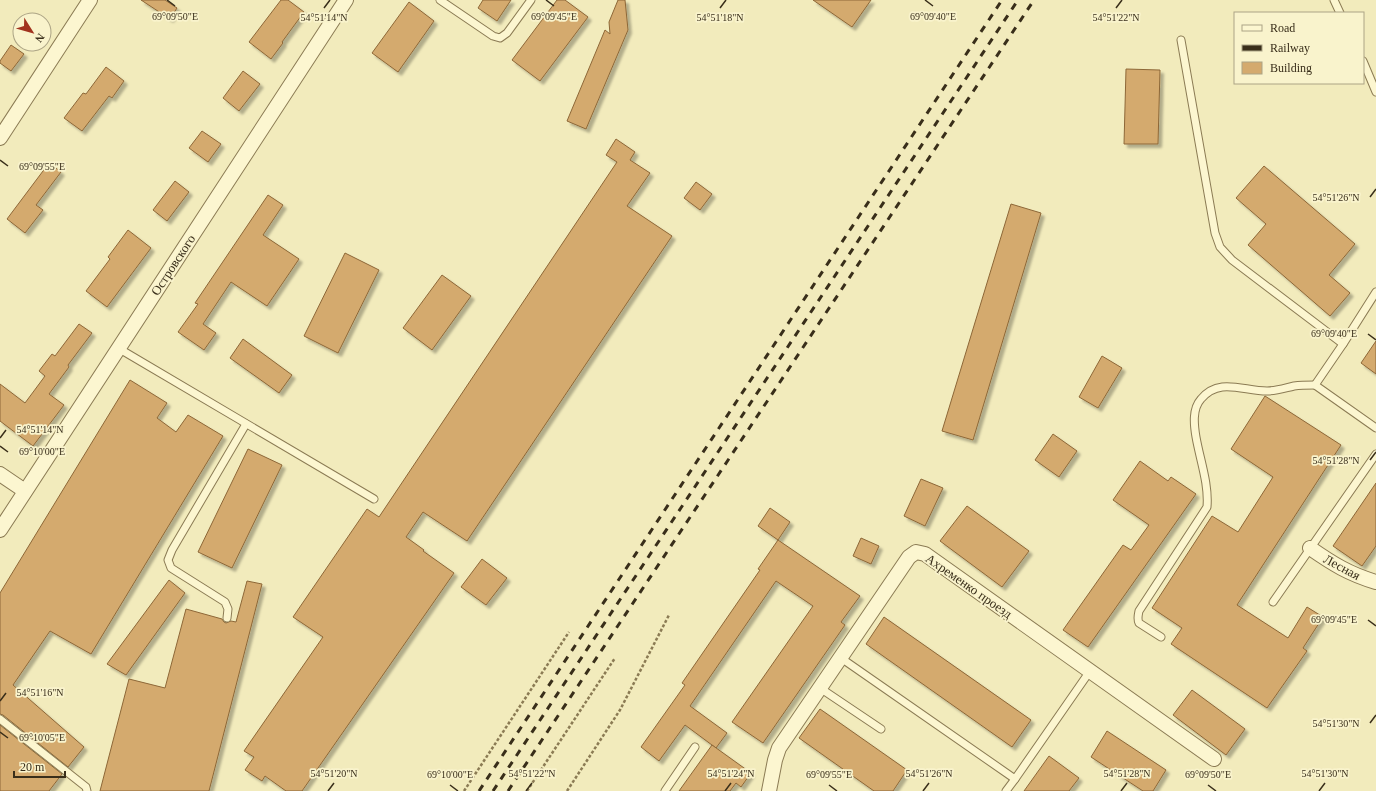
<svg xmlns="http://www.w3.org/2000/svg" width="1376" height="791" font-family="'Times New Roman',serif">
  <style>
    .building { fill: #d4aa6e; stroke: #8d6737; filter: url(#shadow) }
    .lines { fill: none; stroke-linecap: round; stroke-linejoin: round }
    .lane-casing { stroke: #8b7b54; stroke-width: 9 }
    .street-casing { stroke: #8b7b54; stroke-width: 16 }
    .path { stroke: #8b7b54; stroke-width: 2.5; stroke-dasharray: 3 2; stroke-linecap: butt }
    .lane { stroke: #fcf6d0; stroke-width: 7 }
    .street { stroke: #fcf6d0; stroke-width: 14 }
    .rail { stroke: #392e1a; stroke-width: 3; stroke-dasharray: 7 7; stroke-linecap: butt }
    .ticks { fill: none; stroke: #392e1a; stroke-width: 1.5 }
    .labels { text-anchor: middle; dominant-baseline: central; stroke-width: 3.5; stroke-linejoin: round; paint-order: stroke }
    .street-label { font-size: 13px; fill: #392e1a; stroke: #f9f3cc }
    .ticks-label { font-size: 10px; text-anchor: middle; fill: #392e1a; stroke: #f9f3cc; stroke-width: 3.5; stroke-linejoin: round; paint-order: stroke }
  </style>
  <defs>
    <filter id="shadow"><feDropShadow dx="3.5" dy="3.5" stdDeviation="1" flood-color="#0004"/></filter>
  </defs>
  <rect width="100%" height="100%" fill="#f2ebbc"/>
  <g class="building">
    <polygon points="141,0 165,0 177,8 170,19"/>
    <polygon points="281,0 288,0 304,12 282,42 283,43 271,59 249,42"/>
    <polygon points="483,0 511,0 497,21 478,8"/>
    <polygon points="557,0 565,0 588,17 540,81 512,60"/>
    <polygon points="618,0 625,0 628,30 586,129 567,121 605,30 610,34 609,22"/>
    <polygon points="813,0 871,0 852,27"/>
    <polygon points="409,2 434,21 398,72 372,53"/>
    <polygon points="11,45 24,54 11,71 0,63 0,61"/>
    <polygon points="106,67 124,81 112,98 109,96 82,131 64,118 83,93 86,94"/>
    <polygon points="1126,69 1160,70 1158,144 1124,144"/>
    <polygon points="243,71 260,84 239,111 223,98"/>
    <polygon points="202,131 221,144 208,162 189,148"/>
    <polygon points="616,139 635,152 630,160 650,173 627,206 672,236 467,541 423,512 406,537 424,550 423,551 454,573 302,791 286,791 265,776 262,781 245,770 254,757 244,751 323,637 293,617 367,509 379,517 617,162 606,155"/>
    <polygon points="49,163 61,172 36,205 43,210 25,233 7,219"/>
    <polygon points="1264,166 1355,244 1329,275 1350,293 1330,316 1248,245 1266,224 1236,198"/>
    <polygon points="175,181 189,192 167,221 153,210"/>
    <polygon points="696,182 712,194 700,210 684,198"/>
    <polygon points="268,195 283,205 263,235 299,259 267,306 231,282 203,324 216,333 204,350 178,332 198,304 195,303"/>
    <polygon points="1011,204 1041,213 973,440 942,431"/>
    <polygon points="128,230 151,248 107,307 86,291 110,259 108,257"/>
    <polygon points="345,253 379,270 338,353 304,336"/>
    <polygon points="442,275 471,296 432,350 403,328"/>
    <polygon points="79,324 92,333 68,365 69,367 49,394 64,405 33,446 0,421 0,384 25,403 45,376 39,371 52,354 55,356"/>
    <polygon points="243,339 292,375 279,393 230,358"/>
    <polygon points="1376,341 1376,374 1361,363"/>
    <polygon points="1102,356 1122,368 1098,408 1079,397"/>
    <polygon points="130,380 167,403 157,418 176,432 188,415 223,436 91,654 50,631 13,685 84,747 68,767 3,715 0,714 0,593"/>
    <polygon points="1265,396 1341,445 1237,605 1288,638 1307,607 1323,617 1303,648 1307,651 1267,708 1171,644 1182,628 1152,608 1212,516 1238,532 1273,477 1231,449"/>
    <polygon points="1053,434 1077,451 1059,477 1035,460"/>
    <polygon points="248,449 282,465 232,568 198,552"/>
    <polygon points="1140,461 1168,481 1171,477 1196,494 1088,647 1063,630 1123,545 1131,550 1149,525 1113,500"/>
    <polygon points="921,479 943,488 925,526 904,516"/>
    <polygon points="1376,483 1376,546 1362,566 1333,546"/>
    <polygon points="967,506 1029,551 1002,587 940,541"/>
    <polygon points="770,508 790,522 778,540 758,526"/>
    <polygon points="861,538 879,546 871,564 853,556"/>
    <polygon points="778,540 860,596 841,622 845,625 763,743 732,722 813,606 776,581 690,706 727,733 716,748 685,725 659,761 641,747 685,685 682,683 760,570 758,569"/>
    <polygon points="482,559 507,578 486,605 461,587"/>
    <polygon points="169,580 185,593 126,675 107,664"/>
    <polygon points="247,581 262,584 209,791 100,791 129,679 165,688 186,609 222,619 224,622 226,623 231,621 236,622"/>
    <polygon points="884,617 1031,720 1012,747 866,644"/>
    <polygon points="1192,690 1245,729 1226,755 1173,715"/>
    <polygon points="820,709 907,770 893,791 874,791 799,738"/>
    <polygon points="0,725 62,774 49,791 0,791"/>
    <polygon points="1107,731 1166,770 1153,791 1143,791 1091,757"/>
    <polygon points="712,745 751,773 741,787 736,783 730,791 679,791"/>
    <polygon points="1049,756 1079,778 1069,791 1024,791"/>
  </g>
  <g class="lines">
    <g class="lane-casing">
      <g id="lane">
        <polyline points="440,0 493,36 500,38 507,33 531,0"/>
        <polyline points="1334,0 1340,13"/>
        <polyline points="1181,40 1215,233 1220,247 1232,260 1343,344"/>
        <polyline points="1363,61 1376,92"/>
        <polyline points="1376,292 1343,344 1315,385 1376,428"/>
        <polyline points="118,348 374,499"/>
        <polyline points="1273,602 1376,454"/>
        <polyline points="227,618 228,609 225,602 171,568 168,560 172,550 246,424"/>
        <path d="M 1161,637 L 1139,623 C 1137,619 1138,616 1139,611 L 1207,507 C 1209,484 1200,460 1196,437 C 1194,425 1192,409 1201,399 C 1219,377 1243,391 1267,391 C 1276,391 1285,388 1294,386 C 1301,385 1308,385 1315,385"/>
        <polyline points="841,658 1015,779 1090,671"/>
        <polyline points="820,688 881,729"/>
        <polyline points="0,719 86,787 87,791"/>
        <polyline points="665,791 695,747"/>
        <polyline points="1006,791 1015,779"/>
      </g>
    </g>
    <g class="street-casing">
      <g id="street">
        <polyline points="0,138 90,0"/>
        <polyline points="0,474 25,491"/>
        <polyline points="0,530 346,0"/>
        <path d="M 1310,548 C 1333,564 1349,574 1376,582"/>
        <polyline points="769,791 775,760 779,748 909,557 916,552 925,554 1214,759"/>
      </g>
    </g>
    <g class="path">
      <polyline points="464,791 569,632"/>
      <polyline points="527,791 615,658"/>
      <polyline points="567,791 620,710 669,615"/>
    </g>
    <use href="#lane" class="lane"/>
    <use href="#street" class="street"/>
    <g class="rail">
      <polyline points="479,791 1002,0"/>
      <polyline points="493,791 1018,0"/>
      <polyline points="508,791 1034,0"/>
    </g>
  </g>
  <path class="ticks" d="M 167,0 L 175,6M 546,0 L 554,6M 925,0 L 933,6M 324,8 L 330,0M 720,8 L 726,0M 1116,8 L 1122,0M 0,160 L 8,166M 1370,197 L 1376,189M 1368,334 L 1376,340M 0,438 L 6,430M 0,446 L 8,452M 1370,460 L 1376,452M 1368,620 L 1376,626M 0,701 L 6,693M 1370,723 L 1376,715M 0,732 L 8,738M 450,785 L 458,791M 829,785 L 837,791M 1208,785 L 1216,791M 328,791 L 334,783M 526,791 L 532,783M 725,791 L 731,783M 923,791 L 929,783M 1121,791 L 1127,783M 1319,791 L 1325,783"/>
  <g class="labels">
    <g class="street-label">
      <text transform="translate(173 265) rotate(-57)">Островского</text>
      <text transform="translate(1342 567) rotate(28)">Лесная</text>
      <text transform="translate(969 586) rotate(35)">Ахременко проезд</text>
    </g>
  </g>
  <g class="ticks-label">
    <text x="175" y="20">69°09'50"E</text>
    <text x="933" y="20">69°09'40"E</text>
    <text x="554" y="20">69°09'45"E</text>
    <text x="324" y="21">54°51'14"N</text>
    <text x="720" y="21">54°51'18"N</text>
    <text x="1116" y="21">54°51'22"N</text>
    <text x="42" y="170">69°09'55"E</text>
    <text x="1336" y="201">54°51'26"N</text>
    <text x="1334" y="337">69°09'40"E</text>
    <text x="40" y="433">54°51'14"N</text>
    <text x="42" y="455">69°10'00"E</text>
    <text x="1336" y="464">54°51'28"N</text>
    <text x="1334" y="623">69°09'45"E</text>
    <text x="40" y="696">54°51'16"N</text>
    <text x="1336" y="727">54°51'30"N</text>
    <text x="42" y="741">69°10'05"E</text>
    <text x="334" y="777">54°51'20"N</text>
    <text x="532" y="777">54°51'22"N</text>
    <text x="731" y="777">54°51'24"N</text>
    <text x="929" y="777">54°51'26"N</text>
    <text x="1127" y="777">54°51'28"N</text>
    <text x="1325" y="777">54°51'30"N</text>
    <text x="450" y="778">69°10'00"E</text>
    <text x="829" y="778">69°09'55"E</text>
    <text x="1208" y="778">69°09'50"E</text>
  </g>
  <rect x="1234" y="12" width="130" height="72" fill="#f9f3cc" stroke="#aca485"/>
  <rect x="1242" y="25" width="20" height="6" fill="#fcf6d0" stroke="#aca485"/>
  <text x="1270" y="32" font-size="12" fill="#392e1a">Road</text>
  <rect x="1242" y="45" width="20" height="6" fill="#392e1a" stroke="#aca485"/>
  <text x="1270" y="52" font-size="12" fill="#392e1a">Railway</text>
  <rect x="1242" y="62" width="20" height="12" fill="#d4aa6e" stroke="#aca485"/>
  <text x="1270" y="72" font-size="12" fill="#392e1a">Building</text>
  <g transform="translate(32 32) rotate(127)"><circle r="19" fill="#f9f3cc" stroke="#aca485"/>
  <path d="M0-3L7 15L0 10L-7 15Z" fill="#a1321e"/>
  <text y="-6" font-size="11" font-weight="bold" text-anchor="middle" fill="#392e1a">N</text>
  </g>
  <path d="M14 771v6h51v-6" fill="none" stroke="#392e1a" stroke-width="2"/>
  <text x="20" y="771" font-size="12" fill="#392e1a" stroke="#f9f3cc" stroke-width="3" paint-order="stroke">20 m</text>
</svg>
